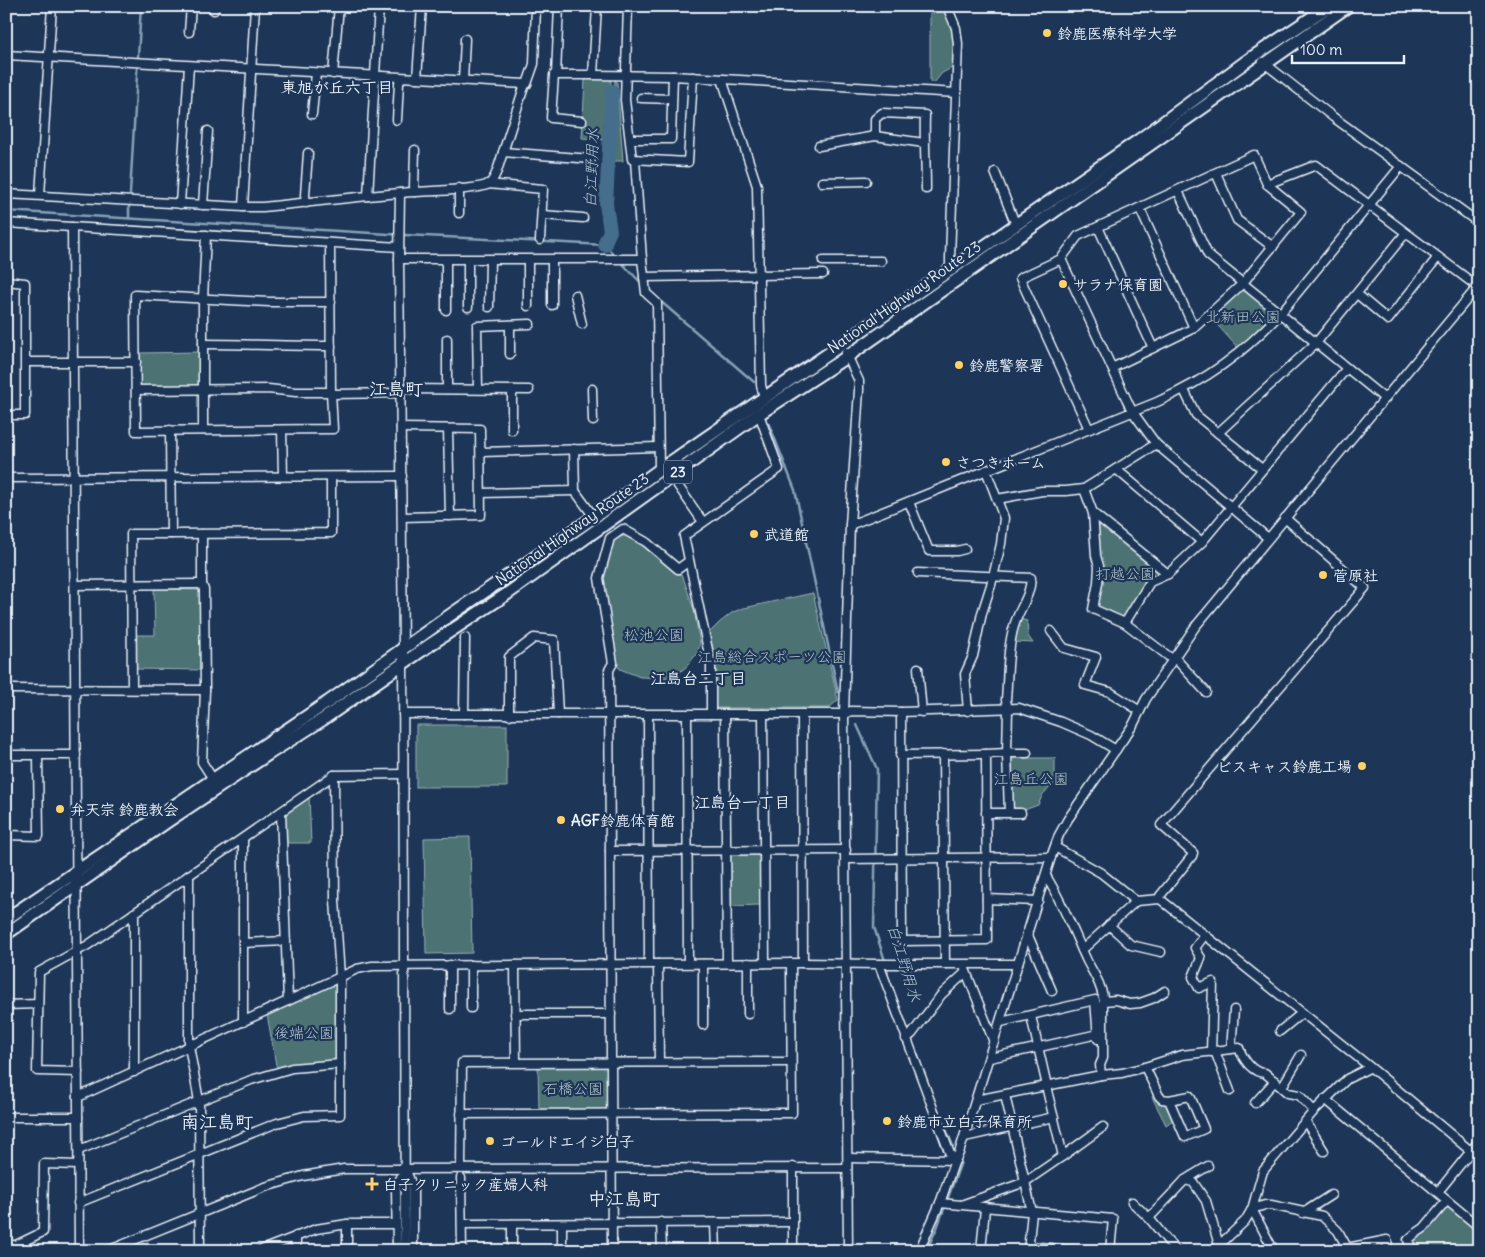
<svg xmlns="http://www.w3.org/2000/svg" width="1485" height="1257" font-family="Delius,'Klee One',sans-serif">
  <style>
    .green { fill: #4d7273; stroke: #9ab2b6 }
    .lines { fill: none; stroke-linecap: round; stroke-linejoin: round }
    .stream { stroke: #86a2b7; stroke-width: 2.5 }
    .river { stroke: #446d8c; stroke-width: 14 }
    .minor-casing { stroke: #e8f1f8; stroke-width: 11 }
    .highway-casing { stroke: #e8f1f8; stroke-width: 15 }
    .minor { stroke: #1d3557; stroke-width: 8 }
    .highway { stroke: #1d3557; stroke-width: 11 }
    .poi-dot { fill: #ffd166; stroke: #1d3557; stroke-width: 2 }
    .labels { text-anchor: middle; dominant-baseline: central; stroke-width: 4.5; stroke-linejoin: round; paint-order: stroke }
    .shield { fill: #1d3557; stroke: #abb9c8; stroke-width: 1 }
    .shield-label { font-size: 14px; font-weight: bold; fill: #e8f1f8 }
    .poi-label { font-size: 15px; font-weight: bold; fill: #e8f1f8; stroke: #1d3557; text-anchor: start }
    .street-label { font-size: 15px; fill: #e8f1f8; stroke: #1d3557 }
    .park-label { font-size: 15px; fill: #b2c5c9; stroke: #1d3557 }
    .neighbourhood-label { font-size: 16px; font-weight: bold; fill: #e8f1f8; stroke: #1d3557 }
    .water-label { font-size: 16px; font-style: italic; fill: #afc3d2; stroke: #1d3557 }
    .quarter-label { font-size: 18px; font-weight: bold; fill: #e8f1f8; stroke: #1d3557 }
  </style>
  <rect width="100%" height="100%" fill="#1d3557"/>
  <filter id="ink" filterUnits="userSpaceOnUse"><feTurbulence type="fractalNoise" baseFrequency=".02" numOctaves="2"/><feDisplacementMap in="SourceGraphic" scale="10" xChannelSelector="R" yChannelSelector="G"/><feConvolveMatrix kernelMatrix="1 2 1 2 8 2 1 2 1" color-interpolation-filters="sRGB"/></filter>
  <g filter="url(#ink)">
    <g class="green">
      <path d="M 928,6 L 943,6 C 954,25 954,46 954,67 L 942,73 L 934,83 L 930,82 L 930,10 Z"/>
      <polygon points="585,79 611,79 608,140 582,138"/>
      <polygon points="615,80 617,82 623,161 611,161"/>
      <polygon points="1241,290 1245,290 1272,312 1272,315 1238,348 1211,318"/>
      <polygon points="200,352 199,383 196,386 142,387 139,384 139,353"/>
      <polygon points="1102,523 1160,571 1160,575 1126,616 1122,618 1099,608 1098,605 1103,567 1099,554 1097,527"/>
      <polygon points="627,535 644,543 683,577 694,610 700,644 698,652 687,666 680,672 669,678 640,677 620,669 614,661 602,579 611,542 614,539"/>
      <polygon points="154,589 200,590 201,670 136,669 136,635 155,635"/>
      <polygon points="813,593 838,700 829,708 715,708 715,663 709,633 719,623 733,612 744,608"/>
      <polygon points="1020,619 1027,621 1028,636 1033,643 1014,642"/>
      <rect x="416" y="725" width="91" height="62"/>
      <polygon points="1011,758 1055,758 1055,783 1043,794 1038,805 1024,810 1011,810"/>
      <polygon points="309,796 311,843 285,843 284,814"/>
      <polygon points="470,837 472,953 426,954 424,838"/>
      <polygon points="733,855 757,855 761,859 762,903 759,905 732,906 728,903 729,859"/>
      <polygon points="333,984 337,987 338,1058 334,1062 291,1065 278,1068 276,1065 267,1014"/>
      <polygon points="538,1065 605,1065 608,1070 608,1109 605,1111 539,1111"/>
      <polygon points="1154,1094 1159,1101 1167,1105 1174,1119 1166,1125 1152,1097"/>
      <polygon points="1446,1204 1479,1232 1479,1251 1413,1251 1410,1240"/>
    </g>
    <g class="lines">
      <g class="stream">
        <polyline points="130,194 141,6"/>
        <polyline points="6,211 405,235 605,245 616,257"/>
        <polyline points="129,218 129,207"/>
        <polyline points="620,261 644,286"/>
        <polyline points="659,300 754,382"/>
        <polyline points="769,424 795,490 838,692"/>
        <polyline points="857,725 877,769 874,927 887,967 888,977 905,1022"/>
        <polyline points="928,1086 953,1146"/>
        <polyline points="926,1251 937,1228 961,1162"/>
      </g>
      <polyline class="river" points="605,245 605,242 610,231 606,204 612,91"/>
      <g class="minor-casing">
        <g id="minor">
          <polyline points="559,6 556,75 593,75 597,6"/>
          <polyline points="628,6 625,100 632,159 688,162 693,77"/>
          <polyline points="947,6 956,28 958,44 950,257 950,269 952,271"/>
          <polyline points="214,10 214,6"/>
          <polyline points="189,32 191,6"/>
          <polyline points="6,55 525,84"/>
          <polyline points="1263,62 1333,117 1479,223"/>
          <polyline points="333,74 339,6"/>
          <polyline points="554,75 551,118 582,121"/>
          <polyline points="593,75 673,76 957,93"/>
          <polyline points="417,78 422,6"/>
          <polyline points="722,79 757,186 761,385 764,398"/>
          <polyline points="463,81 465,39"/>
          <polyline points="641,98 672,99"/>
          <polyline points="312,114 316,73"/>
          <polyline points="397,120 399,83 401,78"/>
          <path d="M 875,136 L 875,119 L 882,113 L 925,115 C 924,140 926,164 926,189"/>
          <polyline points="630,139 671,139 673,76"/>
          <polyline points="819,146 875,136 924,143"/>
          <polyline points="503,152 591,159"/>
          <polyline points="635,160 642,259 646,293 657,303 659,470"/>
          <polyline points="995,172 1013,218"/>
          <polyline points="1216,173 1237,220 1273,247"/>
          <polyline points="822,182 866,181"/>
          <polyline points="488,184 543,189 540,240"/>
          <polyline points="1267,184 1316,165 1478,287"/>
          <polyline points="1178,191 1208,255 1385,399"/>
          <polyline points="415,192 414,186 415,150"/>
          <polyline points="6,194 243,207 263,207 368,196 379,6"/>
          <polyline points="40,195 52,6"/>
          <polyline points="368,196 400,193"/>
          <polyline points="306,203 305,195 308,153"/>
          <polyline points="180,204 189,66"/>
          <polyline points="203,205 208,131"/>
          <polyline points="243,207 255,6"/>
          <polyline points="1140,209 1194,328"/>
          <polyline points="459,213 459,188"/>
          <polyline points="542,215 583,218"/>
          <polyline points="6,223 399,247"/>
          <polyline points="72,227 79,1251"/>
          <polyline points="1098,227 1153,348"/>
          <polyline points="330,243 331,392 333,429 136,431 135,295 269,302 331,302"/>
          <polyline points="399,259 642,259"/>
          <polyline points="1061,259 1132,411 1156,444 1268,538"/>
          <polyline points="446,260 446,310"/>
          <polyline points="468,260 468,307"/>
          <polyline points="552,260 552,305"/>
          <polyline points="823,261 881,261"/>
          <polyline points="644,277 823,274"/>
          <polyline points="6,281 25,283 25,415 6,415"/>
          <polyline points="1357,294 1388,320 1438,257"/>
          <polyline points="575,295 582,324"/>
          <polyline points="528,306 528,260"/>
          <polyline points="489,307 490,260"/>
          <polyline points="447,339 447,389"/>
          <path d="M 203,344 C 246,344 288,346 331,346"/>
          <polyline points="846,353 859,381 859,390 850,525 844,714 848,1251"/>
          <polyline points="510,354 510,325"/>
          <polyline points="26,362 136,362"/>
          <polyline points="401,389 529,390"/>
          <polyline points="478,389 477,326 530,324"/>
          <polyline points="592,389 593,421"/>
          <polyline points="136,390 268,389 296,392 331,392"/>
          <polyline points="1184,390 1196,415 1262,469"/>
          <polyline points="333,394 401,393"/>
          <polyline points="401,428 480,429 481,515 402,517"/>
          <polyline points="448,429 450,516"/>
          <polyline points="1089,429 1020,278 1061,259 1078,236 1254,155 1267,184 1301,212 1242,284 1194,328 1112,368"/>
          <polyline points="170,430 171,534 331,533 331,477"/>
          <polyline points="203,430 203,299 206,235"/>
          <polyline points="282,430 283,476"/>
          <polyline points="512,430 512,395 514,390"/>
          <polyline points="1218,433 1316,343 1405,234"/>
          <polyline points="574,449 575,491 594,517"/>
          <polyline points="481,452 658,447"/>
          <polyline points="1116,469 1202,542"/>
          <polyline points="672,477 703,522"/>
          <polyline points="6,478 402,476"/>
          <polyline points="1084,489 1093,513 1096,556 1099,566 1098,583 1093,609 1125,623 1172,659"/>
          <polyline points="481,493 575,491"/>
          <polyline points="997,499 1042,491 1066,491 1084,489 1156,444"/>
          <polyline points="909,502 929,551 957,551 965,549"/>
          <polyline points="1093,513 1168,574"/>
          <path d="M 850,525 L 1157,402 C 1208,379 1242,354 1280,314 L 1401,166"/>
          <polyline points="202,534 202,584 204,590 205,690 202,762 213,779"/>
          <polyline points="75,585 202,584"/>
          <polyline points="1125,623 1150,582 1168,574 1202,542 1347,368"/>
          <polyline points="1051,631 1064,648 1096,657 1085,685 1110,692 1140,711"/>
          <polyline points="1174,657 1206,692"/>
          <polyline points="918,668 922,712"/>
          <polyline points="6,689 205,690"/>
          <polyline points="132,689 131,534 171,534"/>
          <polyline points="968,711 965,674 973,656 982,613 991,585 1001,544 1004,518 986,470"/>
          <path d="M 901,712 L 902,941 L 987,940 L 986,754 L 1007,753 L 1008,709 L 1006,700 C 1008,676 1007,649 1014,626 C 1019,608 1030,598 1031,578 L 918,573"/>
          <polyline points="403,714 844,714 851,711 901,712 1019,708 1061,722 1091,735 1116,750"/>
          <polyline points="464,714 465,638"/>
          <polyline points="711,714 711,664 684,536 779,469 759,414"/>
          <polyline points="763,714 765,963"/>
          <polyline points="802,714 803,963"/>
          <polyline points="509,715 509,657 534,638 554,640 558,714"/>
          <polyline points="648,715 649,963"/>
          <polyline points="687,715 688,963"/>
          <polyline points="725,715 727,963"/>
          <polyline points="943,754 945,964"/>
          <polyline points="6,755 76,755"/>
          <polyline points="900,755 986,754"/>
          <polyline points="281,812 288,1001"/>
          <polyline points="986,813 1021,813"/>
          <polyline points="1009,813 1007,753 1027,753"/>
          <polyline points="6,835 39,836 38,756"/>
          <polyline points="243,839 243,1022"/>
          <polyline points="1055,847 1101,873 1136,901 1160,899 1375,1071 1479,1158"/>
          <polyline points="610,851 846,850"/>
          <polyline points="846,859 1051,857"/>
          <polyline points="189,875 189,1046 199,1101 200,1251"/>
          <path d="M 1046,876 C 1063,903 1074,933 1087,961 C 1095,976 1101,984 1104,1001 L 1103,1004 L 1103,1058 L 1100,1065 L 1101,1075"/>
          <polyline points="987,899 1038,901"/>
          <polyline points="1160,899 1160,896 1192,856 1193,853 1161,825 1365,588 1285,518"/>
          <polyline points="134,913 134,1072"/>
          <polyline points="1109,925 1131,945 1161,952"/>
          <polyline points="1027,933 1052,991"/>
          <polyline points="1204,936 1195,948 1201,958 1193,977 1199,988 1213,982 1211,1052"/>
          <polyline points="243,943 286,941"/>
          <polyline points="1082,950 1136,901"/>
          <polyline points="748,963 748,1014"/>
          <polyline points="658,964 659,1062"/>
          <polyline points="703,964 703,1025"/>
          <polyline points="879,964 1018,964"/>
          <polyline points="515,965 516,1062"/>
          <polyline points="965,969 994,1042"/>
          <polyline points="1104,1001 1116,1000 1130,1004 1140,1003 1154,998 1165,991"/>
          <polyline points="6,1005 38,1004"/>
          <polyline points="471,1008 471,965"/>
          <polyline points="450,1009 450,965"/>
          <polyline points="515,1014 611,1014"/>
          <polyline points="1031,1016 1047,1086"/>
          <polyline points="1001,1022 1095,1000 1098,1039"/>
          <polyline points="1280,1031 1302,1013"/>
          <polyline points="906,1039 912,1034 941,995 966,972"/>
          <polyline points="1231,1049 1234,1010"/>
          <polyline points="1215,1051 1230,1091"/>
          <polyline points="990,1058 1098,1034"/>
          <polyline points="1145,1067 1159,1096 1162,1099 1169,1100 1185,1137 1204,1129 1190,1096 1169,1100"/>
          <polyline points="78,1072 37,1071 39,972 88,945 334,775 403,774"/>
          <polyline points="1282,1087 1301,1055"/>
          <polyline points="1005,1095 1032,1212 1028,1251"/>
          <polyline points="78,1097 340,977 357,969 372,966 803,963 879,964 950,1154 955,1160"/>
          <polyline points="1325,1099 1479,1227"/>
          <path d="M 976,1100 L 1101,1075 L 1122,1073 L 1145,1067 L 1182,1055 L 1239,1048 C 1243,1059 1252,1073 1265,1073 L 1288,1093 L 1299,1095 L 1314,1111"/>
          <polyline points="1255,1103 1275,1081"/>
          <polyline points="461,1114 792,1113 791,963"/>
          <polyline points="6,1117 78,1117"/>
          <polyline points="1306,1122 1324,1151"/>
          <polyline points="965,1137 1054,1117"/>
          <polyline points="79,1150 251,1080 292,1068 340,1064"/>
          <polyline points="1063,1156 1103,1127"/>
          <polyline points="848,1158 955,1160"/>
          <polyline points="461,1168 462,1063 791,1062"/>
          <polyline points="407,1173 413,1188 413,1251"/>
          <polyline points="461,1178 462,1251"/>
          <polyline points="1185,1180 1208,1166"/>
          <polyline points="1438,1192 1479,1141"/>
          <polyline points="1132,1202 1149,1218"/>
          <polyline points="78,1203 277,1123 304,1116 340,1115 340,977 335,900 334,775"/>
          <polyline points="940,1203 1113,1219 1110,1251"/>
          <polyline points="964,1204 1025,1182 1063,1156 1046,1086"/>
          <polyline points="1252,1209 1265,1205 1271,1205 1322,1216 1338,1231 1349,1251"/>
          <polyline points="1252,1209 1274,1251"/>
          <polyline points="1303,1213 1331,1195"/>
          <polyline points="661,1222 662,1251"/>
          <polyline points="715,1223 716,1251"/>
          <polyline points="347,1224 347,1251"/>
          <polyline points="462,1224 793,1222"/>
          <polyline points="512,1224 512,1251"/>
          <polyline points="562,1224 562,1251"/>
          <polyline points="296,1236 296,1251"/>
          <polyline points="6,1245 16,1245 43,1232 44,1164 78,1165"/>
          <polyline points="1029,1246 1081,1251"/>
          <polyline points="1347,1248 1387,1240 1389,1251"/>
          <polyline points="107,1251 265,1187 303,1176 344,1169 847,1168"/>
          <polyline points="259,1251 316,1229 347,1224 393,1224"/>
          <polyline points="397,1251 396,1187 404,1171"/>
          <path d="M 405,1251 L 403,647 L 399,259 L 400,193 C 417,191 477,191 489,184 C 493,181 495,176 497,171 L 525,84 L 527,84 L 534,64 L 536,6"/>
          <polyline points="612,1251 609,670 613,663 599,578 610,538 623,529 646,542 678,569 689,561"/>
          <polyline points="793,1251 793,1167"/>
          <polyline points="919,1251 940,1203 954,1163 959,1153 1051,857 1059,835 1068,819 1133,725 1146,699 1195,627 1479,285"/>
          <polyline points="981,1251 985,1208"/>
          <polyline points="1176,1251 1149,1218 1185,1180 1193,1182 1206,1201 1219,1245"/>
          <polyline points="1213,1251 1245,1221 1252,1209 1263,1171 1314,1111 1347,1079 1369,1068"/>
          <polyline points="1412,1251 1408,1240 1415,1234 1424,1228 1445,1203"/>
        </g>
      </g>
      <g class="highway-casing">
        <g id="highway">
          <polyline points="6,919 328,702 446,618 594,517 659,470 1139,140 1248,60 1329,6"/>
          <polyline points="6,934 168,821 270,753 322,720 431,644 507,594 759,414 848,356 1348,6"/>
        </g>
      </g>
      <use href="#minor" class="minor"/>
      <use href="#highway" class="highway"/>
    </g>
  </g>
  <g class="poi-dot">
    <circle cx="1047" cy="33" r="5"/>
    <circle cx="1063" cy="284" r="5"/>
    <circle cx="959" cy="365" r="5"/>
    <circle cx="946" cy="462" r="5"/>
    <circle cx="754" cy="534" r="5"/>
    <circle cx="1323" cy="575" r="5"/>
    <circle cx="1362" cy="766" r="5"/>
    <circle cx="60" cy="809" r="5"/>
    <circle cx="561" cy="820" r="5"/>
    <circle cx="887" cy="1121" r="5"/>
    <circle cx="490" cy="1141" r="5"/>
    <path d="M369.5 1176.5h5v5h5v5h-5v5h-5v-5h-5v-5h5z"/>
  </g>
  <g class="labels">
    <rect class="shield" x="664" y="460.5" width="28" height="23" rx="4"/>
    <g class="shield-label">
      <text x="678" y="472">23</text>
    </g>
    <g class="poi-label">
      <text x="1057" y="33">鈴鹿医療科学大学</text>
      <text x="1073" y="284">サラナ保育園</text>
      <text x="969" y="365">鈴鹿警察署</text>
      <text x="956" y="462">さつきホーム</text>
      <text x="764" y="534">武道館</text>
      <text x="1333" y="575">菅原社</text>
      <text x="1352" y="766" text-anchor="end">ビスキャス鈴鹿工場</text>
      <text x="70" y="809">弁天宗 鈴鹿教会</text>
      <text x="571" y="820">AGF鈴鹿体育館</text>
      <text x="897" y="1121">鈴鹿市立白子保育所</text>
      <text x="500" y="1141">ゴールドエイジ白子</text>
      <text x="383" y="1184">白子クリニック産婦人科</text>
    </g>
    <g class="street-label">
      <text transform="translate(904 297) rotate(-35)">National Highway Route 23</text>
      <text transform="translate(572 529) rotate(-35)">National Highway Route 23</text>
    </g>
    <g class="park-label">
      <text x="1243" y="316">北新田公園</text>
      <text x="1125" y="573">打越公園</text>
      <text x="654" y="634">松池公園</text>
      <text x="772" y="656">江島総合スポーツ公園</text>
      <text x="1031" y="778">江島丘公園</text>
      <text x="304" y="1032">後端公園</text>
      <text x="573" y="1088">石橋公園</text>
    </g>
    <g class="neighbourhood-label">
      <text x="337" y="87">東旭が丘六丁目</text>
      <text x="698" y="678">江島台二丁目</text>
      <text x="742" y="802">江島台一丁目</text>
    </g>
    <g class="water-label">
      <text transform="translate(591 168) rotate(-88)">白江野用水</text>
      <text transform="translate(905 963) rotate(73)">白江野用水</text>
    </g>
    <g class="quarter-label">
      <text x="396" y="388">江島町</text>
      <text x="217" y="1121">南江島町</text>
      <text x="624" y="1198">中江島町</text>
    </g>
  </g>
  <rect width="1485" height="1257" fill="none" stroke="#1d3557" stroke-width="25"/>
  <rect x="12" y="12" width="1460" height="1232" fill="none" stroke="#e8f1f8" stroke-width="2" filter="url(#ink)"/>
  <path d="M1292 55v8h112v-8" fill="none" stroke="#e8f1f8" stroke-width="2.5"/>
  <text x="1300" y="55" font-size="15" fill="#e8f1f8" stroke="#1d3557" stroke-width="4" paint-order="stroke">100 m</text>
</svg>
